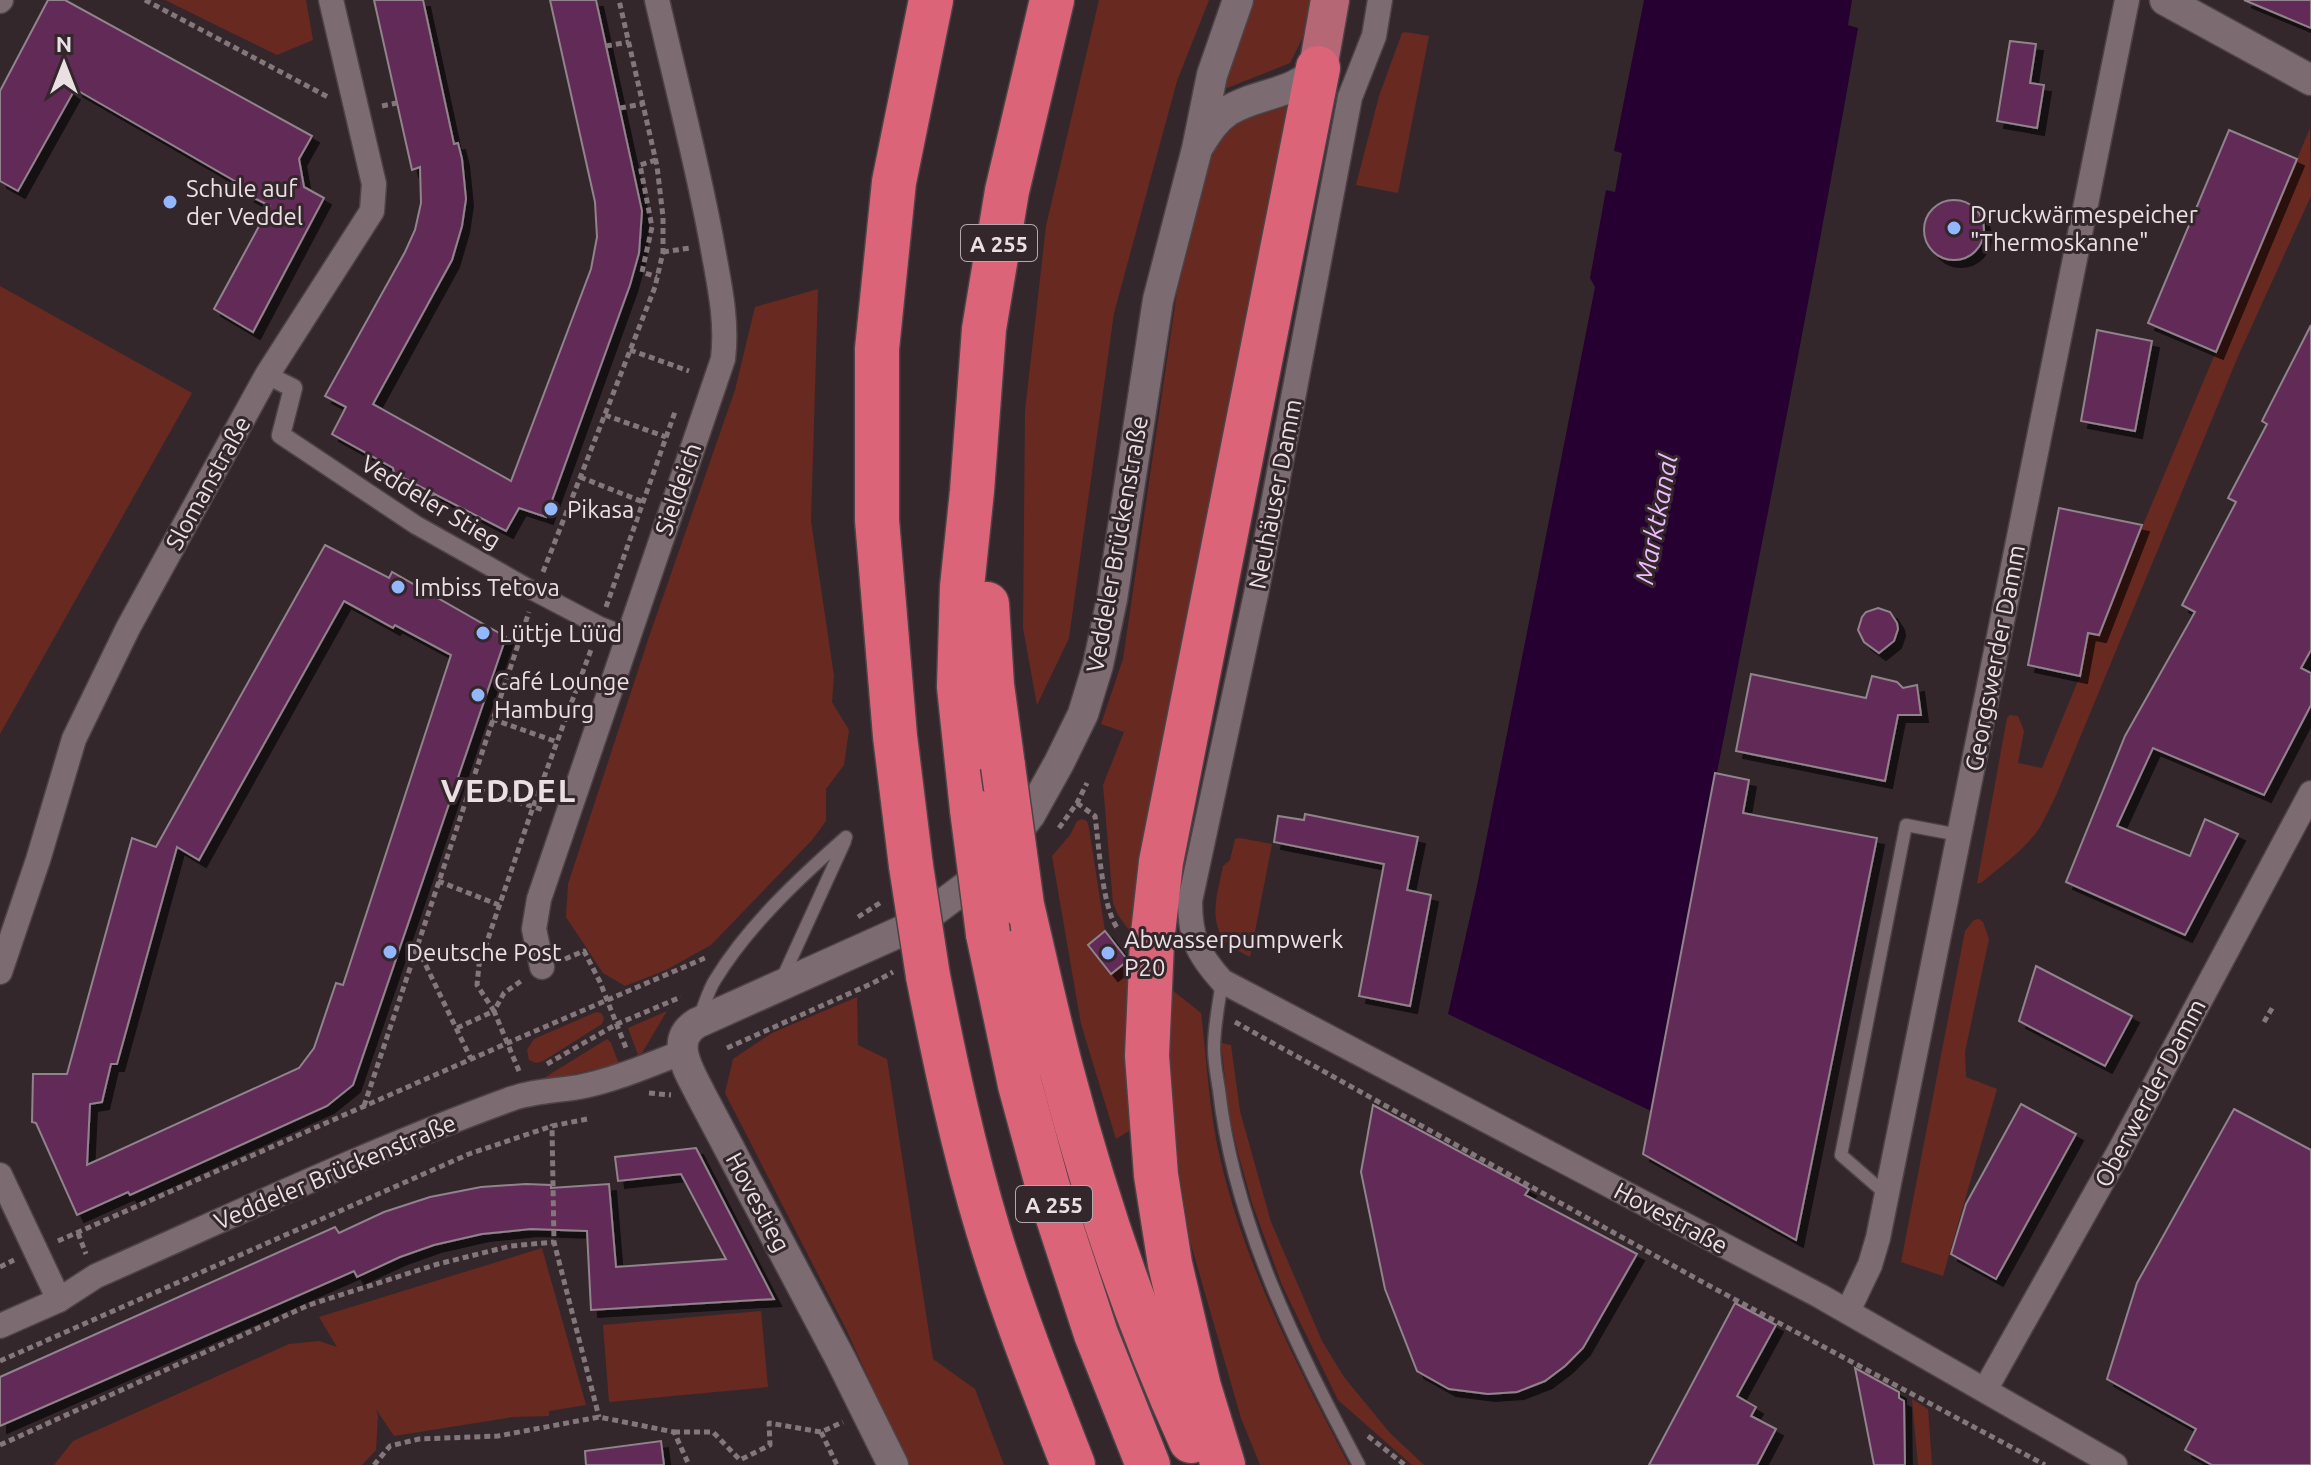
<svg xmlns="http://www.w3.org/2000/svg" width="2311" height="1465" font-family="Ubuntu,sans-serif">
  <style>
    .green { fill: #682921 }
    .water { fill: #250031 }
    .building { fill: #622b57; stroke: #90838c; stroke-width: 2; fill-rule: evenodd; filter: url(#shadow) }
    .lines { fill: none; stroke-linecap: round; stroke-linejoin: round }
    .service-casing { stroke: #4d4246; stroke-width: 15 }
    .pedestrian-casing { stroke: #4d4246; stroke-width: 21 }
    .minor-casing { stroke: #4d4246; stroke-width: 27 }
    .tertiary-casing { stroke: #4d4246; stroke-width: 33 }
    .primary-casing { stroke: #4d4246; stroke-width: 41 }
    .motorway-casing { stroke: #4d4246; stroke-width: 47 }
    .path { stroke: #83777c; stroke-width: 5; stroke-dasharray: 6 4; stroke-linecap: butt }
    .service { stroke: #7c6c72; stroke-width: 12 }
    .pedestrian { stroke: #7c6c72; stroke-width: 18 }
    .minor { stroke: #7c6c72; stroke-width: 24 }
    .tertiary { stroke: #7c6c72; stroke-width: 30 }
    .primary { stroke: #b56776; stroke-width: 38 }
    .motorway { stroke: #db6478; stroke-width: 44 }
    .motorway-bridge-casing { stroke: #4d4246; stroke-width: 47; stroke-linecap: butt }
    .motorway-bridge { stroke: #db6478; stroke-width: 44 }
    .poi-dot { fill: #93b7fd; stroke: #34272c; stroke-width: 3 }
    .labels { text-anchor: middle; dominant-baseline: central; stroke-width: 6; stroke-linejoin: round; paint-order: stroke }
    .shield { fill: #34272c; stroke: #b3a8ad; stroke-width: 2 }
    .shield-label { font-size: 22px; font-weight: bold; fill: #eae0e4 }
    .poi-label { font-size: 24px; fill: #eae0e4; stroke: #34272c; text-anchor: start }
    .street-label { font-size: 24px; fill: #eae0e4; stroke: #34272c }
    .water-label { font-size: 26px; font-style: italic; fill: #eebcfe; stroke: #34272c }
    .district-label { font-size: 32px; font-weight: bold; letter-spacing: 2px; fill: #eae0e4; stroke: #34272c }
  </style>
  <defs>
    <filter id="shadow"><feDropShadow dx="7" dy="7" stdDeviation="0" flood-color="#0009"/></filter>
  </defs>
  <rect width="100%" height="100%" fill="#34272c"/>
  <g class="green">
    <polygon points="165,0 306,0 313,40 277,55"/>
    <polygon points="1099,0 1209,0 1177,81 1114,313 1069,638 1037,705 1023,628 1025,411 1046,226"/>
    <polygon points="1249,0 1314,0 1308,27 1290,63 1227,88 1221,82"/>
    <polygon points="1405,32 1429,36 1398,193 1356,185 1379,96 1402,33"/>
    <polygon points="1291,105 1133,936 1118,915 1113,903 1103,785 1124,732 1101,724 1123,659 1177,292 1214,146 1240,121"/>
    <path d="M 2310,128 L 2311,196 L 2239,354 L 2057,793 C 2052,804 2046,816 2040,827 C 2025,850 2001,866 1981,883 L 1977,883 L 2007,718 L 2010,715 L 2018,716 L 2024,731 L 2018,763 L 2042,768 L 2080,676 L 2088,633 L 2099,635 L 2143,525 Z"/>
    <polygon points="0,286 192,393 0,734"/>
    <polygon points="818,289 811,521 834,676 832,702 849,730 844,765 826,789 826,821 812,840 711,945 666,970 625,986 603,973 566,917 568,884 649,637 735,390 755,307"/>
    <polygon points="1082,819 1087,821 1089,828 1105,931 1088,945 1110,974 1128,960 1132,968 1137,1126 1116,1139 1081,1024 1052,856 1070,835 1077,821"/>
    <path d="M 1240,838 L 1272,844 L 1250,957 C 1243,953 1233,949 1227,943 C 1207,921 1218,892 1223,866 L 1230,860 L 1235,839 Z"/>
    <polygon points="1979,919 1983,922 1989,939 1965,1052 1966,1077 1997,1089 1943,1276 1901,1262 1965,931 1974,920"/>
    <path d="M 1172,990 L 1201,1013 C 1207,1061 1209,1111 1220,1158 C 1245,1267 1298,1367 1349,1465 L 1260,1465 L 1241,1418 L 1190,1241 L 1173,1131 L 1167,1014 Z"/>
    <polygon points="857,997 858,1045 887,1059 933,1359 975,1389 1004,1465 908,1465 846,1329 725,1093 733,1059 772,1033"/>
    <polygon points="667,1011 642,1053 638,1055 628,1028"/>
    <polygon points="596,1012 601,1013 604,1018 602,1024 543,1061 536,1063 529,1060 527,1050 534,1039"/>
    <polygon points="607,1039 611,1043 619,1064 543,1081 544,1078"/>
    <polygon points="1221,1043 1231,1045 1240,1111 1271,1222 1322,1341 1344,1377 1390,1433 1424,1465 1412,1465 1338,1400 1282,1285 1252,1203 1238,1153 1229,1114"/>
    <polygon points="542,1248 586,1405 549,1411 549,1416 513,1417 394,1436 376,1409 378,1415 376,1450 362,1465 54,1465 73,1441 289,1344 319,1341 337,1347 319,1317"/>
    <polygon points="761,1311 768,1387 609,1402 603,1325"/>
    <polygon points="1912,1399 1928,1409 1932,1465 1918,1465"/>
  </g>
  <path class="water" d="M 1644,0 L 1852,0 L 1848,25 L 1858,28 C 1795,390 1720,750 1651,1111 L 1448,1014 L 1477,886 L 1595,287 L 1590,278 L 1606,190 L 1615,192 L 1622,153 L 1614,151 Z"/>
  <g class="building">
    <polygon points="48,0 65,0 312,136 299,159 304,187 324,198 253,332 214,309 270,206 248,195 252,191 75,89 18,191 0,181 0,91"/>
    <polygon points="374,0 423,0 454,144 458,143 462,159 466,199 462,226 452,260 373,404 511,481 591,269 597,237 595,202 550,0 596,0 642,211 639,253 630,285 546,517 519,508 506,531 394,473 393,468 332,434 346,407 325,396 405,252 415,230 421,203 420,167 412,170"/>
    <polygon points="2244,0 2311,0 2311,28"/>
    <polygon points="2010,41 2036,44 2030,83 2044,85 2037,128 1997,121"/>
    <polygon points="2229,130 2297,159 2216,352 2148,323"/>
    <circle cx="1954" cy="230" r="30"/>
    <polygon points="2311,325 2311,650 2301,668 2311,673 2311,705 2264,795 2153,748 2117,826 2190,856 2205,819 2238,834 2185,935 2066,882 2125,736 2195,612 2182,605 2236,502 2228,498 2267,424 2262,421"/>
    <polygon points="2097,330 2152,341 2135,431 2081,421"/>
    <polygon points="2059,508 2142,525 2099,635 2088,633 2080,676 2028,665"/>
    <path d="M 325,545 L 389,578 L 392,572 L 506,637 L 353,1085 L 327,1106 L 130,1195 L 128,1192 L 77,1215 L 36,1123 L 32,1122 L 33,1074 L 67,1074 L 132,838 L 156,847 ZM 344,601 L 393,628 L 395,625 L 451,655 L 343,985 L 336,983 L 314,1048 L 299,1068 L 87,1165 L 90,1104 L 102,1102 L 111,1064 L 117,1064 L 177,847 L 199,860 Z"/>
    <polygon points="1878,608 1890,612 1897,623 1898,629 1894,641 1879,653 1864,642 1858,630 1862,617 1866,612"/>
    <polygon points="1751,674 1866,698 1872,676 1897,682 1903,688 1917,685 1921,715 1898,715 1885,781 1736,751"/>
    <polygon points="1715,773 1749,780 1743,813 1877,838 1796,1240 1643,1154"/>
    <polygon points="1305,814 1418,837 1407,890 1431,895 1410,1006 1359,996 1384,864 1274,842 1278,816 1304,820"/>
    <polygon points="1105,931 1126,958 1126,962 1111,974 1088,945"/>
    <polygon points="2036,966 2132,1016 2105,1066 2019,1021"/>
    <polygon points="2021,1104 2076,1134 1996,1279 1951,1254 1966,1204"/>
    <polygon points="1373,1105 1529,1189 1525,1195 1637,1254 1583,1348 1565,1366 1545,1381 1517,1392 1488,1394 1449,1389 1417,1371 1385,1289 1361,1172"/>
    <polygon points="2234,1109 2311,1150 2311,1465 2212,1465 2185,1450 2196,1429 2107,1379 2137,1283"/>
    <polygon points="696,1148 774,1299 591,1310 587,1231 531,1229 482,1234 434,1245 400,1257 357,1277 354,1271 0,1426 0,1377 335,1227 339,1233 384,1212 430,1197 481,1187 526,1184 551,1185 551,1188 609,1184 616,1267 726,1259 681,1174 618,1181 615,1157"/>
    <polygon points="1735,1303 1776,1325 1737,1396 1756,1407 1751,1416 1776,1429 1757,1465 1649,1465"/>
    <polygon points="1855,1368 1899,1392 1899,1398 1904,1401 1905,1465 1874,1465"/>
    <polygon points="661,1441 664,1465 586,1465 585,1451"/>
  </g>
  <g class="lines">
    <g class="service-casing">
      <g id="service">
        <polyline points="781,981 845,841"/>
        <path d="M 1222,981 C 1219,1003 1214,1026 1214,1048 C 1214,1062 1217,1077 1219,1090 C 1234,1224 1297,1348 1359,1465"/>
        <path d="M 700,1015 C 705,1004 708,991 715,980 C 748,926 798,879 846,837"/>
        <polyline points="1887,1195 1841,1155 1906,825 1959,835"/>
      </g>
    </g>
    <g class="pedestrian-casing">
      <polyline id="pedestrian" points="267,375 293,388 281,435 416,525 535,592 600,626 628,637"/>
    </g>
    <g class="minor-casing">
      <g id="minor">
        <path d="M 1380,0 L 1374,36 L 1350,97 L 1256,594 L 1190,901 C 1190,939 1198,954 1222,981 L 1820,1296 L 2115,1465"/>
        <polyline points="0,1 1,0"/>
        <path d="M 542,967 L 534,929 L 539,899 L 723,359 C 728,318 718,279 711,238 C 696,158 675,79 657,0"/>
        <polyline points="0,972 38,860 74,739 128,628 267,375 372,211 374,184 331,0"/>
        <polyline points="0,1175 59,1300"/>
        <polyline points="1848,1311 1870,1265 1878,1238 2127,0"/>
        <path d="M 0,1326 L 59,1300 L 96,1276 C 232,1216 368,1151 508,1100 C 531,1091 555,1091 579,1087 C 615,1080 649,1065 683,1052"/>
        <polyline points="1985,1390 2120,1150 2311,793"/>
      </g>
    </g>
    <g class="tertiary-casing">
      <g id="tertiary">
        <polyline points="2165,0 2311,80"/>
        <path d="M 1200,144 C 1208,131 1215,120 1228,111 C 1256,93 1295,95 1318,68"/>
        <path d="M 893,1465 L 840,1358 L 701,1095 C 690,1072 668,1041 697,1023 L 904,930 L 935,910 L 967,886 L 999,854 L 1030,815 L 1059,763 L 1083,714 L 1098,665 L 1112,599 L 1158,300 L 1197,149 L 1212,75 L 1238,0"/>
      </g>
    </g>
    <g class="primary-casing">
      <polyline id="primary" points="1318,68 1330,0"/>
    </g>
    <g class="motorway-casing">
      <g id="motorway">
        <polyline points="987,604 992,685 1003,766"/>
        <polyline points="972,810 959,687 962,587 972,491 984,329 1007,191 1052,0"/>
        <polyline points="911,866 895,736 877,520 877,349 894,182 931,0"/>
        <path d="M 1022,905 C 1035,960 1047,1016 1062,1072 C 1095,1197 1137,1323 1191,1441"/>
        <polyline points="988,934 1020,1085 1047,1184 1096,1334 1148,1465"/>
        <path d="M 928,976 C 945,1062 963,1147 988,1230 C 1012,1310 1043,1388 1073,1465"/>
        <polyline points="1223,1465 1199,1387 1170,1264 1156,1175 1147,1056 1152,942 1161,862 1318,68"/>
      </g>
    </g>
    <g class="path">
      <polyline points="145,0 328,97"/>
      <polyline points="606,46 629,42"/>
      <polyline points="382,106 397,103"/>
      <polyline points="620,108 643,104"/>
      <polyline points="656,160 640,165 652,227 642,272 657,277"/>
      <polyline points="663,252 690,248"/>
      <polyline points="630,350 689,371"/>
      <polyline points="605,415 666,437"/>
      <polyline points="580,477 643,502"/>
      <polyline points="426,506 433,494"/>
      <polyline points="543,572 655,287 663,252 663,217 657,166 619,0"/>
      <polyline points="606,607 676,409"/>
      <polyline points="492,719 557,742"/>
      <polyline points="469,787 544,810"/>
      <path d="M 1077,803 L 1095,816 C 1099,845 1102,908 1118,929"/>
      <polyline points="1059,828 1077,803 1087,783"/>
      <polyline points="438,881 499,905"/>
      <polyline points="858,917 883,901"/>
      <polyline points="417,947 471,1059"/>
      <polyline points="565,959 584,951 600,982 626,1048"/>
      <polyline points="1235,1022 1706,1284 2045,1465"/>
      <polyline points="2264,1022 2274,1005"/>
      <polyline points="457,1028 494,1011 477,985 479,965 533,807 592,647"/>
      <polyline points="727,1048 873,983 893,972"/>
      <polyline points="547,1064 617,1024 681,997"/>
      <polyline points="519,1071 494,1011 504,993 521,981"/>
      <polyline points="649,1093 671,1095"/>
      <polyline points="364,1106 529,612"/>
      <polyline points="587,1119 552,1126 554,1242 599,1417"/>
      <polyline points="78,1233 86,1254"/>
      <polyline points="58,1241 519,1038 705,958"/>
      <polyline points="0,1267 14,1260"/>
      <polyline points="0,1361 469,1154 552,1126"/>
      <polyline points="674,1432 713,1432 740,1460 770,1445 769,1423 821,1432 843,1422"/>
      <polyline points="821,1432 837,1465"/>
      <polyline points="1368,1436 1405,1465"/>
      <polyline points="0,1445 309,1305 438,1264 511,1246 554,1242"/>
      <polyline points="374,1465 390,1446 419,1439 498,1436 599,1417 674,1432 689,1465"/>
    </g>
    <use href="#service" class="service"/>
    <use href="#pedestrian" class="pedestrian"/>
    <use href="#minor" class="minor"/>
    <use href="#tertiary" class="tertiary"/>
    <use href="#primary" class="primary"/>
    <use href="#motorway" class="motorway"/>
    <g class="motorway-bridge-casing">
      <g id="motorway-bridge">
        <polyline points="1003,766 1022,905"/>
        <polyline points="972,810 988,934"/>
        <polyline points="911,866 928,976"/>
      </g>
    </g>
    <use href="#motorway-bridge" class="motorway-bridge"/>
  </g>
  <g class="poi-dot">
    <circle cx="170" cy="202" r="8"/>
    <circle cx="1954" cy="228" r="8"/>
    <circle cx="551" cy="509" r="8"/>
    <circle cx="398" cy="587" r="8"/>
    <circle cx="483" cy="633" r="8"/>
    <circle cx="478" cy="695" r="8"/>
    <circle cx="390" cy="952" r="8"/>
    <circle cx="1108" cy="953" r="8"/>
  </g>
  <g class="labels">
    <g class="shield">
      <rect x="961" y="225" width="76" height="36" rx="6"/>
      <rect x="1016" y="1186" width="76" height="36" rx="6"/>
    </g>
    <g class="shield-label">
      <text x="999" y="243">A 255</text>
      <text x="1054" y="1204">A 255</text>
    </g>
    <g class="poi-label">
      <text x="186" y="188">Schule auf<tspan x="186" dy="28">der Veddel</tspan></text>
      <text x="1970" y="214">Druckwärmespeicher<tspan x="1970" dy="28">"Thermoskanne"</tspan></text>
      <text x="567" y="509">Pikasa</text>
      <text x="414" y="587">Imbiss Tetova</text>
      <text x="499" y="633">Lüttje Lüüd</text>
      <text x="494" y="681">Café Lounge<tspan x="494" dy="28">Hamburg</tspan></text>
      <text x="1124" y="939">Abwasserpumpwerk<tspan x="1124" dy="28">P20</tspan></text>
      <text x="406" y="952">Deutsche Post</text>
    </g>
    <g class="street-label">
      <text transform="translate(208 483) rotate(-61)">Slomanstraße</text>
      <text transform="translate(678 489) rotate(-71)">Sieldeich</text>
      <text transform="translate(1275 494) rotate(-79)">Neuhäuser Damm</text>
      <text transform="translate(431 502) rotate(31)">Veddeler Stieg</text>
      <text transform="translate(1117 544) rotate(-80)">Veddeler Brückenstraße</text>
      <text transform="translate(1995 658) rotate(-79)">Georgswerder Damm</text>
      <text transform="translate(2150 1093) rotate(-62)">Oberwerder Damm</text>
      <text transform="translate(335 1172) rotate(-23)">Veddeler Brückenstraße</text>
      <text transform="translate(758 1202) rotate(62)">Hovestieg</text>
      <text transform="translate(1671 1218) rotate(28)">Hovestraße</text>
    </g>
    <g class="water-label">
      <text transform="translate(1656 519) rotate(-79)">Marktkanal</text>
    </g>
    <g class="district-label">
      <text x="509" y="790">VEDDEL</text>
    </g>
  </g>
  <g transform="translate(64 64)" stroke="#34272c" stroke-width="6" paint-order="stroke">
  <path d="M0-6L14 30L0 20L-14 30Z" fill="#eae0e4"/>
  <text y="-12" font-size="22" font-weight="bold" text-anchor="middle" fill="#eae0e4">N</text>
  </g>
</svg>
